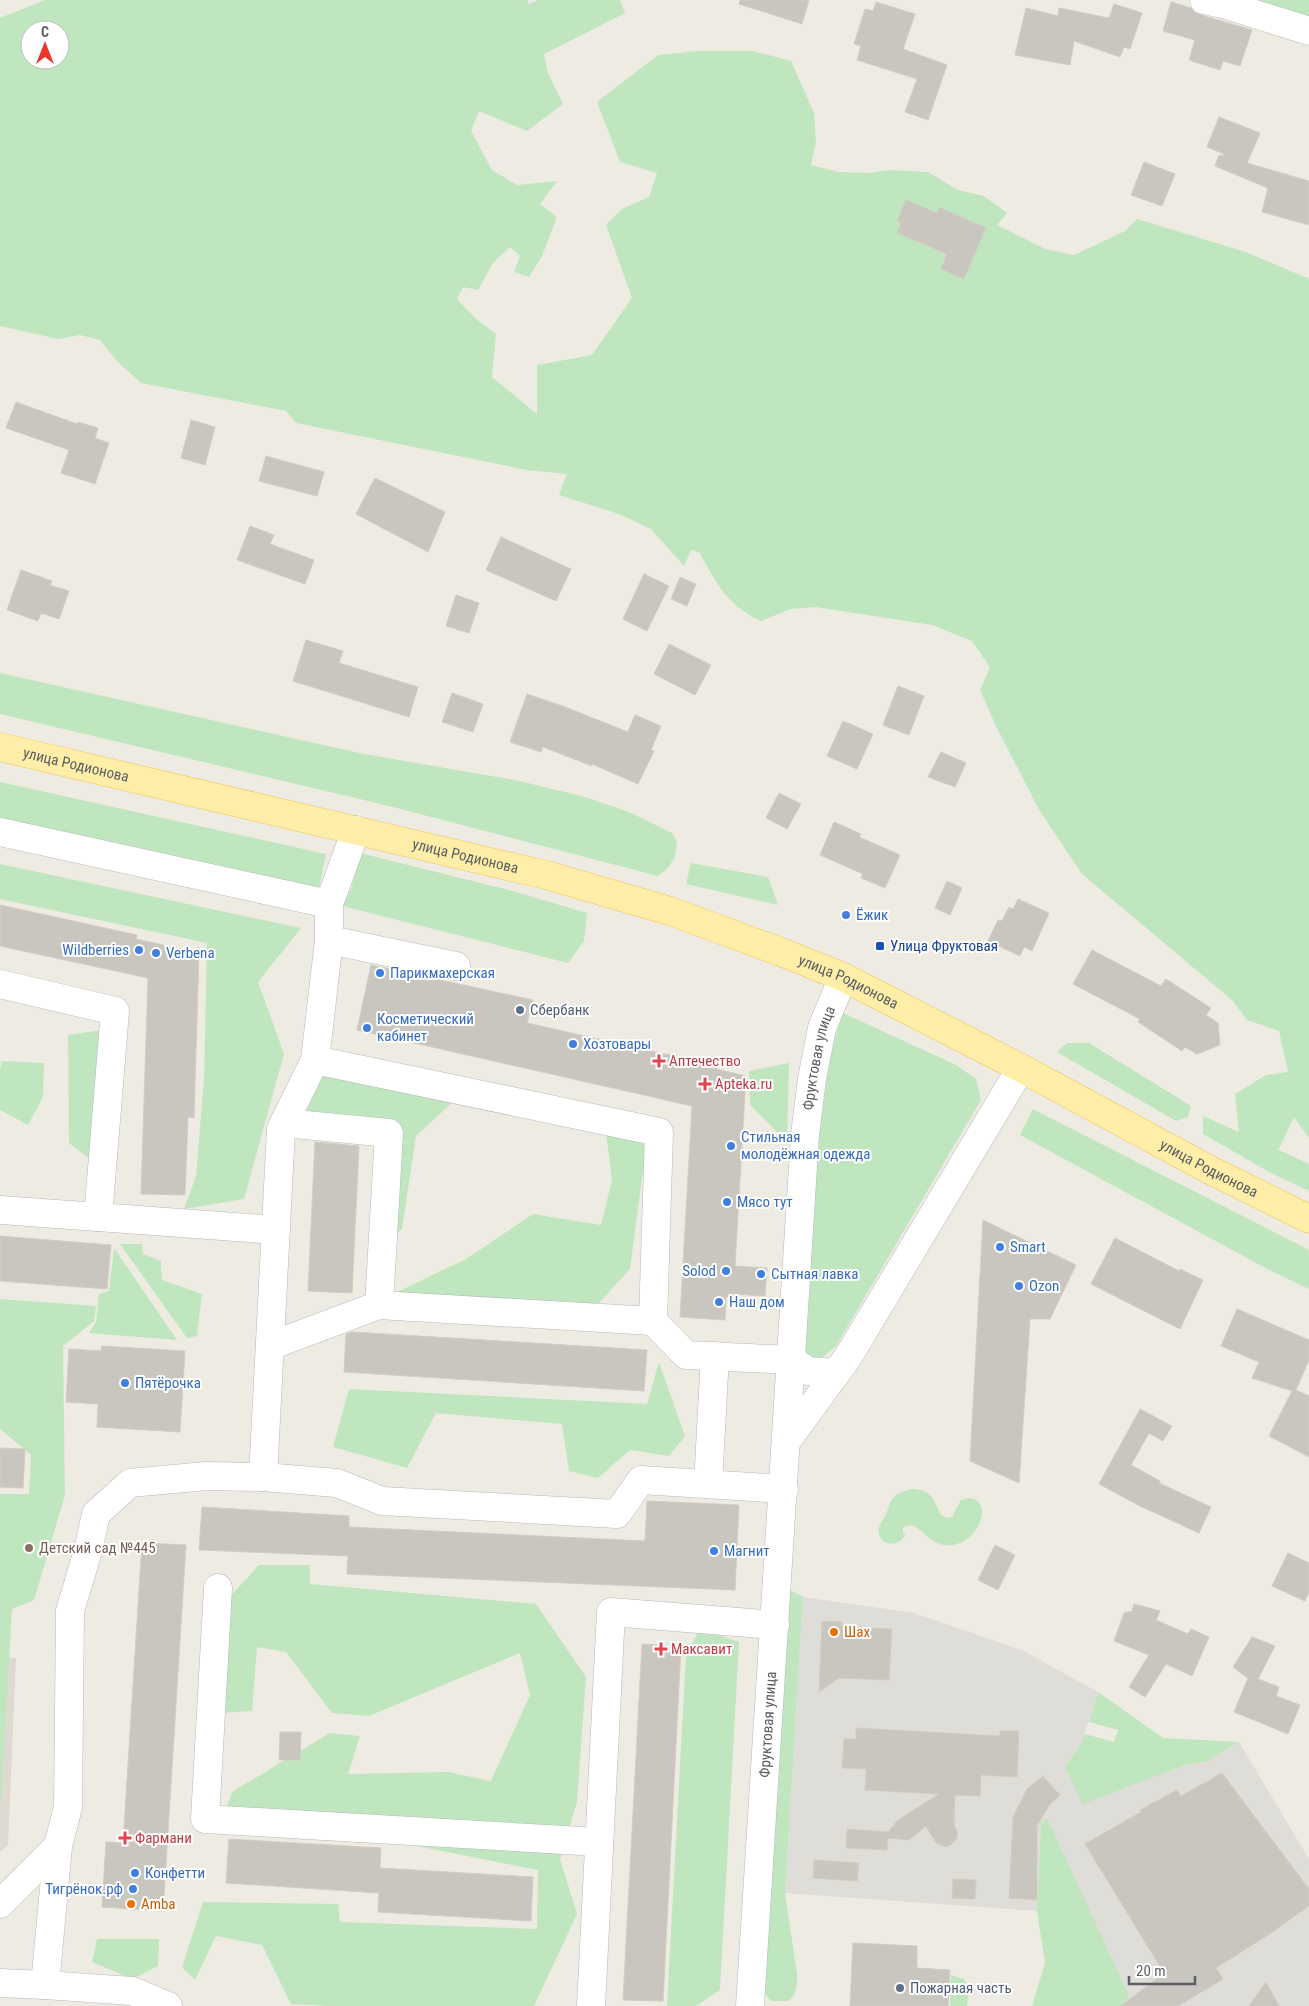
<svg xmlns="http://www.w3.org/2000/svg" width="1309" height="2006" font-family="'Roboto Condensed',sans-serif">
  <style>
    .industrial { fill: #dfddd7 }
    .education { fill: #dedad1 }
    .green { fill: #c0e6bf; fill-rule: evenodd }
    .building { fill: #c9c6c0; stroke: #d3cdc1 }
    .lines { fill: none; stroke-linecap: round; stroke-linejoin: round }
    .minor-casing { stroke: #b6b9bd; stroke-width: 29 }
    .major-casing { stroke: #f2c258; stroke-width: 29 }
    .minor { stroke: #fff; stroke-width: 28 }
    .major { stroke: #ffeea7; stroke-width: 28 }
    .shop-dot { fill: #3f7fe0; stroke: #fff; stroke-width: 2 }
    .transit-dot { fill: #1a4fb4; stroke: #fff; stroke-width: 2 }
    .service-dot { fill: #5c6f8a; stroke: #fff; stroke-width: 2 }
    .health-dot { fill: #e0444e; stroke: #fff; stroke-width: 2 }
    .education-dot { fill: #8d6e63; stroke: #fff; stroke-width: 2 }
    .food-dot { fill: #e8710a; stroke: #fff; stroke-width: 2 }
    .labels { text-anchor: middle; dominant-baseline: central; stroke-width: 4; stroke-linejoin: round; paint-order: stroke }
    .street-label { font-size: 15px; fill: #5b5f64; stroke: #fff }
    .shop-label { font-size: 15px; fill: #366cbe; stroke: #fff; text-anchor: start }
    .transit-label { font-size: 15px; fill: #164399; stroke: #fff; text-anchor: start }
    .service-label { font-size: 15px; fill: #4e5e75; stroke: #fff; text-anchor: start }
    .health-label { font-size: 15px; fill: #be3a42; stroke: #fff; text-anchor: start }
    .education-label { font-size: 15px; fill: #785e54; stroke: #fff; text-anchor: start }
    .food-label { font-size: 15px; fill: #c56008; stroke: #fff; text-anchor: start }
  </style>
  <rect width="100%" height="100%" fill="#eeebe3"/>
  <polygon class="industrial" points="803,1597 914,1613 1022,1650 1098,1692 1082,1742 1065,1767 1185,1765 1208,1761 1239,1742 1309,1859 1309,2006 1122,2006 1041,1823 1037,1911 785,1893"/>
  <polygon class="education" points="0,1657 16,1658 8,1845 0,1852"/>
  <g class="green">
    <path d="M 45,0 L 527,0 L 529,4 L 538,0 L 620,0 L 625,13 L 544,54 L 548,73 L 563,104 L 527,131 L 479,111 L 471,131 L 492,170 L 517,185 L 557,181 L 540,204 L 557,217 L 542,256 L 529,277 L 514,272 L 520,256 L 510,247 L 493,263 L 478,290 L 463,287 L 457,299 L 476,319 L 496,334 L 492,377 L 537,414 L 537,365 L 592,355 L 632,298 L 606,225 L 622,209 L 649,197 L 657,173 L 620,162 L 597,102 L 658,55 L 698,51 L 753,51 L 791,61 L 814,113 L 816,142 L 811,165 L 838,172 L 867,173 L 890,170 L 928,172 L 958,190 L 984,196 L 1007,213 L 997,225 L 1045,249 L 1074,255 L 1125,231 L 1137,219 L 1246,252 L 1309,279 L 1309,1138 L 1294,1117 L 1279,1149 L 1277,1149 L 1309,1164 L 1309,1191 L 1269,1172 L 1203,1134 L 1203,1116 L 1239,1132 L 1235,1094 L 1266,1075 L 1288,1072 L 1279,1031 L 1247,1020 L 1233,1001 L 1082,874 L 1038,808 L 996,726 L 980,690 L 990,667 L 972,641 L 932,625 L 815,607 L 791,609 L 761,621 C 726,605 717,583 699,552 L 691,550 L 684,566 L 651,529 L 619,514 L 559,495 L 567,474 L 527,470 L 296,423 L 286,411 L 141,383 L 117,361 L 100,340 L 80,335 L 58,339 L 0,326 L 0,18 ZM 30,30 L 60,30 L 60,60 L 30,60 Z"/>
    <polygon points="1235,0 1309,0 1309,24"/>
    <polygon points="0,673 364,754 515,780 582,796 629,812 672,833 677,842 675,857 668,868 658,876 385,805 0,714"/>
    <polygon points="0,782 326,854 318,893 0,818"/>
    <polygon points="360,853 509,890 587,913 584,941 568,963 342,906 352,887"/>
    <polygon points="691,863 768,877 778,905 686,884"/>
    <polygon points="0,864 301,928 258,982 284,1054 244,1199 184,1209 196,1176 204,1079 207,943 0,899"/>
    <polygon points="843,1013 956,1065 976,1079 981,1100 836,1346 821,1358 810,1359 804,1353 823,1075"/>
    <polygon points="102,1030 93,1162 69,1143 68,1035"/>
    <polygon points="1067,1043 1089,1043 1191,1106 1188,1117 1176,1121 1057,1052"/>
    <polygon points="2,1061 44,1063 43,1097 28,1125 0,1110 0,1070"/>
    <polygon points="789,1063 787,1142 750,1105 749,1071"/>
    <polygon points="320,1074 458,1097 416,1136 402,1229 389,1240 378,1125 301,1127"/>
    <polygon points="603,1108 650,1118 630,1269 596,1306 389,1296 466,1259 533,1214 601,1225 612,1180"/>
    <polygon points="1033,1109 1309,1250 1309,1289 1271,1271 1020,1135"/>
    <polygon points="120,1244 142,1244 143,1254 161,1261 162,1280 202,1294 197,1336 187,1338"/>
    <polygon points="114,1248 177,1340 89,1333 96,1322 99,1294 109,1291"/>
    <polygon points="0,1299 96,1306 94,1321 63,1346 65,1495 34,1600 12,1609 0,1816 0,1494 29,1494 31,1455 0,1429"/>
    <polygon points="659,1362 685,1436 669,1456 630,1450 598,1478 569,1471 562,1424 436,1413 407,1468 333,1447 349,1389 647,1404"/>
    <path d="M 911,1489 C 932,1489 933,1499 941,1515 L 948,1518 L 952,1517 L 961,1500 C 991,1489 988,1534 957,1544 C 927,1553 921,1516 903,1528 L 903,1533 L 906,1534 C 900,1544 892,1546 883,1541 C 873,1528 882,1524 887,1512 C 892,1496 894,1494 911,1489 Z"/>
    <polygon points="259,1565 310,1565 310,1584 536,1604 586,1677 577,1802 560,1859 577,1914 534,2006 330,2006 291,2004 262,1945 216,1936 195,1980 182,1967 203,1902 338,1904 340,1922 537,1929 538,1870 392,1841 225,1812 232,1792 330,1733 360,1736 348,1774 448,1772 491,1781 530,1695 520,1653 369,1716 332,1713 286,1652 257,1647 252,1711 204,1714 214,1614"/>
    <path d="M 785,1587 L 803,1597 L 785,1893 L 797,1974 C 797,1986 797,1993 789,2001 L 771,2001 L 763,1991 Z"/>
    <polygon points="700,1629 739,1642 720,1990 696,2006 667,2006 686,1655"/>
    <polygon points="1098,1692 1163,1738 1239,1742 1208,1761 1185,1765 1083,1804 1065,1767 1082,1742 1085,1734 1114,1742 1118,1730 1089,1722"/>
    <polygon points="1047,1818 1129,1996 1122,2006 1032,2006 1045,1963 1037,1911 1041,1823"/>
    <polygon points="97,1939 159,1939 158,1966 132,1979 92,1962"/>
    <polygon points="951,1975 964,1979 969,1991 967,2006 950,2006"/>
  </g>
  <g class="building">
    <polygon points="740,0 809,0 802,24 739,4"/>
    <polygon points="876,2 915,14 903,49 947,65 928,120 905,112 917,79 857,60 861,46 854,44 865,9 873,11"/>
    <polygon points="1171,2 1191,8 1194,12 1201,15 1252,30 1240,66 1223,61 1220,70 1189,60 1195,40 1163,31"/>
    <polygon points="1114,4 1142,13 1130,49 1124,47 1120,57 1074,41 1070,65 1015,55 1026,8 1058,16 1059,8 1109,18"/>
    <polygon points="1219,117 1260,133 1247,163 1309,181 1309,225 1262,212 1268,188 1215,166 1219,155 1223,156 1224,154 1207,147"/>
    <polygon points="1144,162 1175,174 1162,206 1131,195"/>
    <polygon points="906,200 937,213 939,207 986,228 964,279 941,269 947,254 897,233 901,223 897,221"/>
    <polygon points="16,402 77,424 78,422 98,428 95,438 109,443 95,484 61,473 69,450 6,428"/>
    <polygon points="191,420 215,427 205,465 181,458"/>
    <polygon points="266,456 324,472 317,496 259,481"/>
    <polygon points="375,478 445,512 428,552 356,514"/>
    <polygon points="250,526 274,535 270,544 314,560 305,584 237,560"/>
    <polygon points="501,537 571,569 556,601 486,570"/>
    <polygon points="21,570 52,581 50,585 69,591 59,619 41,613 38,621 7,610"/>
    <polygon points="644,574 669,586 647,631 623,619"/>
    <polygon points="680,577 696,584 687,606 671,599"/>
    <polygon points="456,595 479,603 469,633 446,626"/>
    <polygon points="306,640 343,651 339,663 418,687 409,717 293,681"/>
    <polygon points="669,644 711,665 695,695 654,674"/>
    <polygon points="898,686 924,696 909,735 883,725"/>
    <polygon points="452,693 483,704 473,732 442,722"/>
    <polygon points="527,694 565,707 628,732 635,715 661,726 651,750 654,751 638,784 592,764 592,766 543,747 541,752 510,742"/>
    <polygon points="843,721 873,734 857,769 827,756"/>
    <polygon points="941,752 966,763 955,787 928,777"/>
    <polygon points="779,793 801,804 787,829 766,818"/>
    <polygon points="834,822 861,834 859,837 900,855 885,888 861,878 863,874 820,855"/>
    <polygon points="947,881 962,888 950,915 935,908"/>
    <polygon points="1018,899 1049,913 1032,951 1024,947 1020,956 988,941 998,920 1002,921 1009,907 1013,909"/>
    <polygon points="0,905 137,935 136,939 199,953 194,1118 188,1117 185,1195 141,1194 148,978 0,946"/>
    <polygon points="1092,950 1161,986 1166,979 1211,1008 1206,1015 1218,1023 1220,1045 1197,1054 1185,1047 1182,1051 1138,1022 1140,1019 1073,984"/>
    <polygon points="371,965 533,1000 527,1023 683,1058 682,1061 746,1076 735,1266 767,1268 765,1296 734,1294 734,1298 726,1297 725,1320 680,1317 692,1106 357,1030"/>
    <polygon points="315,1142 359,1146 352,1293 308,1291"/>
    <polygon points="983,1220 1076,1265 1050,1319 1030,1319 1019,1483 970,1461"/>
    <polygon points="0,1236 111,1245 107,1289 0,1281"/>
    <polygon points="1115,1238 1179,1271 1180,1269 1203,1280 1180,1329 1091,1284"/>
    <polygon points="1237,1309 1309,1340 1309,1360 1296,1390 1309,1396 1309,1457 1269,1436 1292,1391 1252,1378 1259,1362 1221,1346"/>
    <polygon points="353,1332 647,1350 644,1391 344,1372 346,1334"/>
    <polygon points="102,1346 185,1351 180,1432 97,1427 98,1404 66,1402 69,1349 101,1351"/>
    <polygon points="1140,1409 1172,1426 1163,1441 1149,1433 1131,1465 1160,1481 1159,1483 1211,1507 1199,1533 1140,1506 1099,1484"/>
    <polygon points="0,1448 25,1449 23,1488 0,1487"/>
    <polygon points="647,1501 739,1505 735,1590 347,1574 348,1556 199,1550 202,1507 349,1516 349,1527 645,1541"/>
    <polygon points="142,1543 186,1545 163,1911 102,1907 106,1842 123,1843"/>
    <polygon points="995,1545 1015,1555 998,1590 978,1580"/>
    <polygon points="1288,1553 1309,1563 1309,1592 1305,1601 1272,1586"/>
    <polygon points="1134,1604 1160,1611 1156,1620 1188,1634 1191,1629 1209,1637 1192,1676 1166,1664 1145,1697 1129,1687 1149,1655 1114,1641 1124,1613 1132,1611"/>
    <polygon points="822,1621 842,1622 842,1627 892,1629 889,1680 839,1678 819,1692"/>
    <polygon points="1252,1637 1275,1646 1258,1679 1279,1687 1276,1696 1300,1705 1288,1734 1234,1712 1248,1678 1233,1667"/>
    <polygon points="642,1644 681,1646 663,2001 623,2000"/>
    <polygon points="856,1728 1000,1736 1000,1731 1019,1731 1017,1777 981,1775 980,1796 955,1795 954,1825 957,1832 957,1838 952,1844 946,1847 936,1843 926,1826 909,1840 888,1838 887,1850 846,1848 847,1829 888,1832 898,1820 939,1794 865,1790 866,1769 842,1768 844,1739 856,1739"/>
    <polygon points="280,1732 301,1732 300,1760 279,1760"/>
    <polygon points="1222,1773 1309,1889 1309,1906 1271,1933 1216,1968 1223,1979 1178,2006 1121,2006 1164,1973 1085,1844 1141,1812 1140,1810 1177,1790 1181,1796"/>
    <polygon points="1043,1776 1060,1795 1050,1804 1037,1826 1037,1900 1009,1898 1013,1817 1027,1789"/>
    <polygon points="229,1839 381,1848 380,1868 533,1877 531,1921 378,1912 379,1893 226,1883"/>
    <polygon points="814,1860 859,1863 857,1881 813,1878"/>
    <polygon points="953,1879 976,1880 975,1899 952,1898"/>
    <polygon points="853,1943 917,1946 917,1968 950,1970 948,2006 850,2006"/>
    <polygon points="1266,1982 1279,2006 1249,2006"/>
  </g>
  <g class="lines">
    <g class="minor-casing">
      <g id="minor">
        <polyline points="1204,0 1223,4 1309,31"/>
        <polyline points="0,832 329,904 356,830"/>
        <polyline points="329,904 329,940 315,1060 659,1132 653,1321 686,1355 792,1360 808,1371 836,1373"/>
        <polyline points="329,940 456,966"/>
        <polyline points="0,984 115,1011 98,1217 276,1230"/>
        <polyline points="284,1123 389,1133 379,1305 653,1321"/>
        <polyline points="0,1210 98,1217"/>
        <polyline points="270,1346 379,1305"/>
        <polyline points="786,1442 848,1357 1021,1068"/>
        <polyline points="263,1477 281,1129 315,1060"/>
        <polyline points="708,1484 715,1356"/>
        <polyline points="218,1588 205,1819 598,1842"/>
        <polyline points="0,1904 58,1846"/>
        <polyline points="0,1983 45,1985"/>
        <polyline points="168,2006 132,1991 45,1985 58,1846 68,1807 70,1611 88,1551 96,1514 130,1483 206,1476 263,1477 337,1483 382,1501 617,1514 641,1480 784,1489"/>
        <polyline points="591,2006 611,1612 775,1625"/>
        <path id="s1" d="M 750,2006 L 805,1135 L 812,1079 L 822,1028 L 843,977"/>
      </g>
    </g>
    <g class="major-casing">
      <g id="major">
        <path id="s2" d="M 0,747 L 546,875 L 670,911 L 781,952 L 843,977 L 1021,1068 L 1210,1170 L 1309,1219"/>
      </g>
    </g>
    <use href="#minor" class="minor"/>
    <use href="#major" class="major"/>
  </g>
  <g class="shop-dot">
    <circle cx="846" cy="915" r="5"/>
    <circle cx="139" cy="950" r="5"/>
    <circle cx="156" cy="953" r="5"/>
    <circle cx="380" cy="973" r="5"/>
    <circle cx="367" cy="1028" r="5"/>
    <circle cx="573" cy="1044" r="5"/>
    <circle cx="731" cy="1146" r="5"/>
    <circle cx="727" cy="1202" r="5"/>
    <circle cx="1000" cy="1247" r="5"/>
    <circle cx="726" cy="1271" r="5"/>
    <circle cx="761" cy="1274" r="5"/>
    <circle cx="1019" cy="1286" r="5"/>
    <circle cx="719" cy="1302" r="5"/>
    <circle cx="125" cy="1383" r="5"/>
    <circle cx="714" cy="1551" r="5"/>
    <circle cx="135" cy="1873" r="5"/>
    <circle cx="133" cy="1889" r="5"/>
  </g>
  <rect class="transit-dot" x="875" y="941" width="10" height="10" rx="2.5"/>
  <g class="service-dot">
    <circle cx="520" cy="1010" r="5"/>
    <circle cx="900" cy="1988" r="5"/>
  </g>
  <g class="health-dot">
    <path d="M656.5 1053.5h5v5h5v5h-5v5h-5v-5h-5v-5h5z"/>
    <path d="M702.5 1076.5h5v5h5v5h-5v5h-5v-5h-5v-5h5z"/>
    <path d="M658.5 1641.5h5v5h5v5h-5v5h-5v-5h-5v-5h5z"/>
    <path d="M122.5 1830.5h5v5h5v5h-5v5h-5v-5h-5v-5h5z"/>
  </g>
  <circle class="education-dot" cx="29" cy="1548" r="5"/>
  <g class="food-dot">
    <circle cx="834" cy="1632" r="5"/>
    <circle cx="131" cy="1904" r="5"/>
  </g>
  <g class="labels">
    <g class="street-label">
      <text stroke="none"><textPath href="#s2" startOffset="78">улица Родионова</textPath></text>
      <text stroke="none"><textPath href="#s2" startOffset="478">улица Родионова</textPath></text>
      <text stroke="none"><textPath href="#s2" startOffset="882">улица Родионова</textPath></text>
      <text stroke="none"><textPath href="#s1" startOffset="951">Фруктовая улица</textPath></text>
      <text stroke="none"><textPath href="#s2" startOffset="1288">улица Родионова</textPath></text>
      <text stroke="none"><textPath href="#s1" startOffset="282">Фруктовая улица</textPath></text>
    </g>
    <g class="shop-label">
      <text x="856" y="915">Ёжик</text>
      <text x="129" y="950" text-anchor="end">Wildberries</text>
      <text x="166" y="953">Verbena</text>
      <text x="390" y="973">Парикмахерская</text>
      <text x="377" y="1019">Косметический<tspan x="377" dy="17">кабинет</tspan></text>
      <text x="583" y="1044">Хозтовары</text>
      <text x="741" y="1137">Стильная<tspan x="741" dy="17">молодёжная одежда</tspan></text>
      <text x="737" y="1202">Мясо тут</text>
      <text x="1010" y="1247">Smart</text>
      <text x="716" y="1271" text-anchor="end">Solod</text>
      <text x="771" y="1274">Сытная лавка</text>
      <text x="1029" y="1286">Ozon</text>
      <text x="729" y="1302">Наш дом</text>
      <text x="135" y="1383">Пятёрочка</text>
      <text x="724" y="1551">Магнит</text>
      <text x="145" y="1873">Конфетти</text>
      <text x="123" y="1889" text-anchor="end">Тигрёнок.рф</text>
    </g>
    <g class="transit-label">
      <text x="890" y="946">Улица Фруктовая</text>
    </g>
    <g class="service-label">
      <text x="530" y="1010">Сбербанк</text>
      <text x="910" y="1988">Пожарная часть</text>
    </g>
    <g class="health-label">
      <text x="669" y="1061">Аптечество</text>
      <text x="715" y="1084">Apteka.ru</text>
      <text x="671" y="1649">Максавит</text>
      <text x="135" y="1838">Фармани</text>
    </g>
    <g class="education-label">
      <text x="39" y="1548">Детский сад №445</text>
    </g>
    <g class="food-label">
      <text x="844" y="1632">Шах</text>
      <text x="141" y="1904">Amba</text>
    </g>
  </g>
  <g transform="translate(45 45)"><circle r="24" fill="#ffffff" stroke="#bdbfc1"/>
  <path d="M0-4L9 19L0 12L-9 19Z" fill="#ea362d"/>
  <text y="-8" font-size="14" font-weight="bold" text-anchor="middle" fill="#5b5f64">С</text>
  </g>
  <path d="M1129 1976v8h66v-8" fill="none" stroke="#5b5f64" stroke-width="2.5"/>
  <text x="1136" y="1976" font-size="15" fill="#5b5f64" stroke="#ffffff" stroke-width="4" paint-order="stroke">20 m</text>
</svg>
